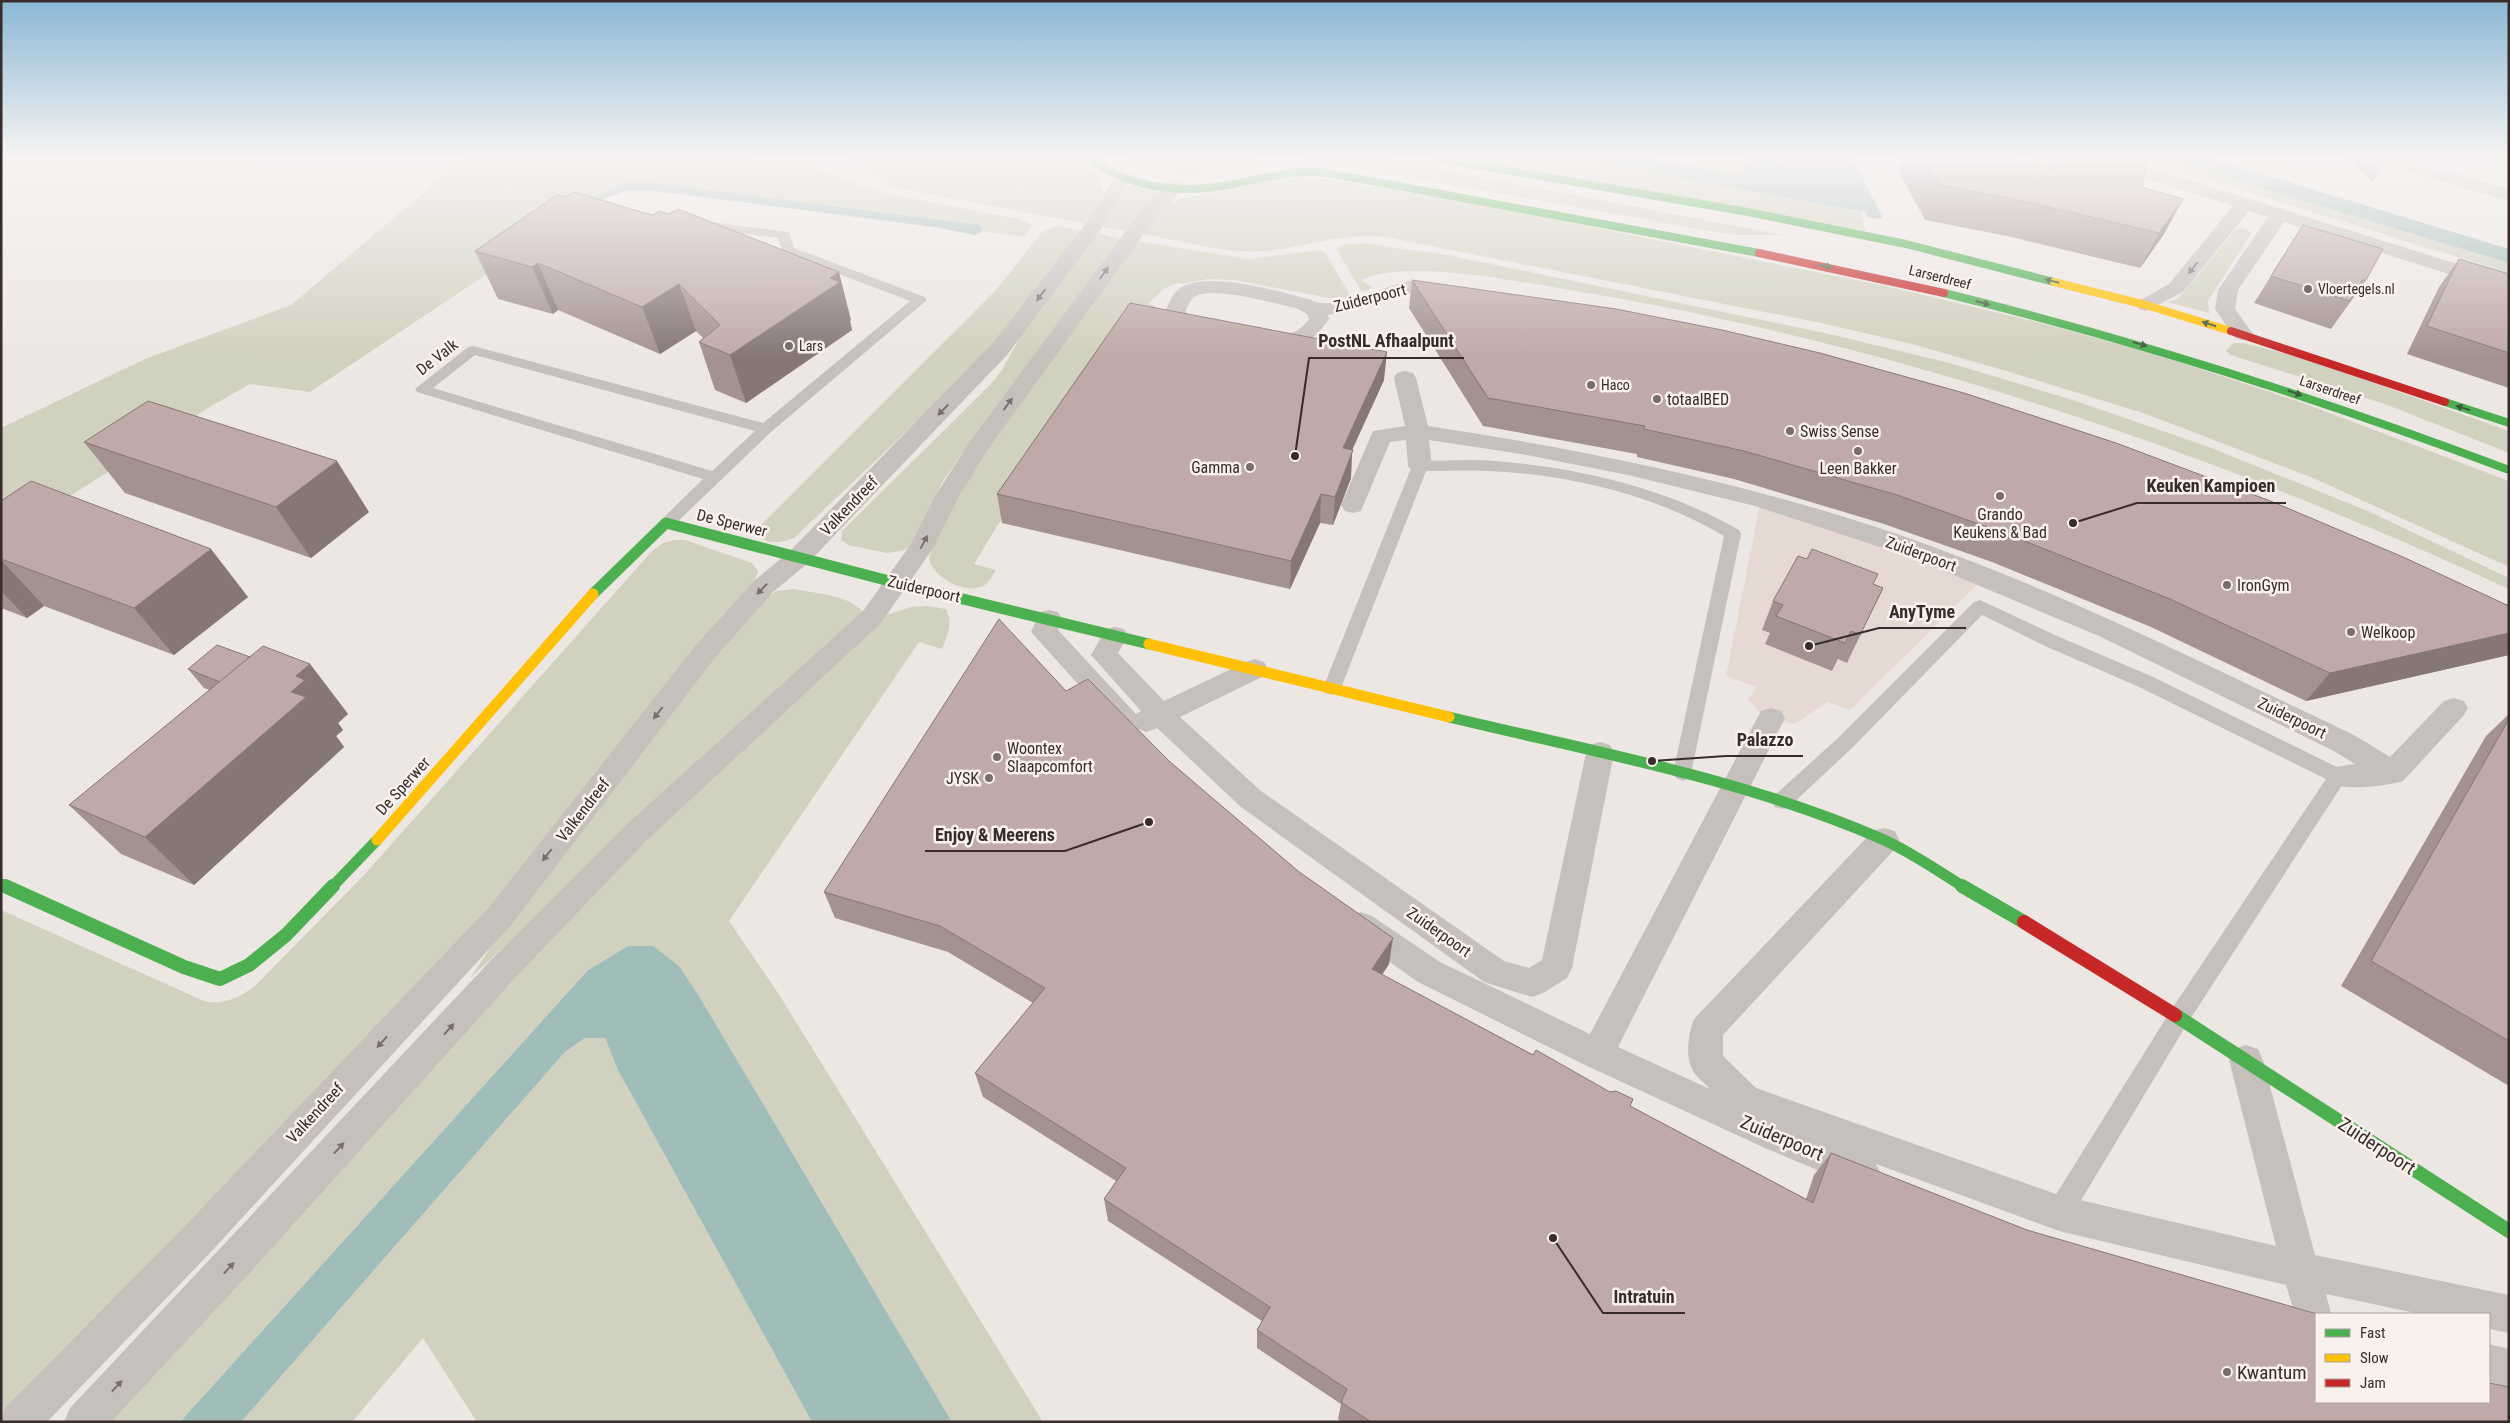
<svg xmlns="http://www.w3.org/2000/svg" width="2510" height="1423" font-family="'Roboto Condensed',sans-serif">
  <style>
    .green { fill: #d1d1bf }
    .plaza { fill: #e6d9d2; fill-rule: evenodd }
    .water { fill: #a1bdb9 }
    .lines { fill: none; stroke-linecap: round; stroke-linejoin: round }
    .lane { fill: #c6c0bd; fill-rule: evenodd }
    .street { fill: #c6c0bd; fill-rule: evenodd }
    .fast-far2 { stroke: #4caf50; stroke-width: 8 }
    .fast-far1 { stroke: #4caf50; stroke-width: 11 }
    .fast { stroke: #4caf50; stroke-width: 14 }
    .slow-far1 { stroke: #ffc107; stroke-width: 8 }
    .slow { stroke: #ffc107; stroke-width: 11 }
    .jam-far1 { stroke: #c62828; stroke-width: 8 }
    .jam { stroke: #c62828; stroke-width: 14 }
    .wall { fill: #a49290 }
    .shaded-wall { fill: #867775 }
    .building { fill: #bfaaa7; stroke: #867775 }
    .oneway { fill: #3e5a38 }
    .oneway2 { fill: #776f6d }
    .poi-dot { fill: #776d6c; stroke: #f9f1ec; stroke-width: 2 }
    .labels { text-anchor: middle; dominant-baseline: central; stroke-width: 5; stroke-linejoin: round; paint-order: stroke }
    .far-street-label { font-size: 14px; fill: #372c2b; stroke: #f9f1ec }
    .far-poi-label { font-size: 14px; fill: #372c2b; stroke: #f9f1ec; text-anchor: start }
    .street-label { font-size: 16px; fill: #372c2b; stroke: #f9f1ec }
    .poi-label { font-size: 16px; fill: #372c2b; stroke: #f9f1ec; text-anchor: start }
    .near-street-label { font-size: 19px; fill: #372c2b; stroke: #f9f1ec }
    .near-poi-label { font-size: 19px; fill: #372c2b; stroke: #f9f1ec; text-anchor: start }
    .leader { fill: none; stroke: #372c2b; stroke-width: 2 }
    .callout-dot { fill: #372c2b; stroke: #f9f1ec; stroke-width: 2 }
    .callout-label { font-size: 18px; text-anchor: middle; font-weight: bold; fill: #372c2b; stroke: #f9f1ec; stroke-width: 5; stroke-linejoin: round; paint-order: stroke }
  </style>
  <rect width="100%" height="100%" fill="#ede7e4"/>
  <g class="green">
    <polygon points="465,158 742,158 803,165 888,194 1019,219 1032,225 1024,237 983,231 979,225 631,180 578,205 517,254 310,392 250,384 213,405 1,540 1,428 145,359 291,305"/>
    <polygon points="852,158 1078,158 1099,178 1104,193 1086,222 1083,223 891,187"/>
    <path d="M 1125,158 L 1255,158 C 1219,179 1162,178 1125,158 Z"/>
    <polygon points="1304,158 1382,158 1783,235 1738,235 1682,226"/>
    <polygon points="1471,158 1565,158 1861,211 1865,231"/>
    <polygon points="2138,158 2162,158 2509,263 2509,273"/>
    <path d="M 1280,178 L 1319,178 L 1466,202 L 1886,286 L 2037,322 L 2155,354 L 2303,403 L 2509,481 L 2509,567 L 2313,478 L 2146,414 L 2010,372 L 1912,344 L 1821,323 L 1386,237 C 1341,232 1308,247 1265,251 C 1225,254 1182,241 1143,234 L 1162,208 L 1170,203 L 1183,198 L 1236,189 Z"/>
    <polygon points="1129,185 1158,191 1127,231 1101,226"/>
    <path d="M 1059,226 L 1080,231 L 1054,267 L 990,348 L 928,411 L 794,538 C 783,543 756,547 759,527 L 996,290 L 1043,231 Z"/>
    <polygon points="2243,228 2250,231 2251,234 2208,301 2209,313 2167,302 2178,299 2236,229"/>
    <polygon points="1097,233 1121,239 978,430 943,481 912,546 901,551 887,553 848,545 841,540 842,531 992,383 1002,370 1025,328"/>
    <path d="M 1138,241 L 1248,259 L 1320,250 L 1326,254 L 1351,297 L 1330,298 L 1234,280 L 1208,279 L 1181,284 L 1178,283 L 1165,288 L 1148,304 L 1154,305 L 1152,310 L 1131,330 L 999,523 L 974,564 L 996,570 C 992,576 989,583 983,586 C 965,595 931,577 929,557 L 964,480 Z"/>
    <path d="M 1362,243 L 1447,255 L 1680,303 L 1834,335 L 1953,364 L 2073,400 L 2209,447 L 2370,512 L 2509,578 L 2509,589 C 2206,449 1887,341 1558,288 C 1507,280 1406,259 1361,280 L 1373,288 L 1362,292 L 1337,250 L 1341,245 Z"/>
    <polygon points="2233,343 2244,343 2307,359 2509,431 2509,453 2385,404 2231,355 2226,351"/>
    <path d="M 674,540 L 685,540 L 752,563 L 758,571 L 754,583 L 516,879 L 1,1422 L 1,910 L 204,1001 C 223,1006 240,997 255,986 L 365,874 L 652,551 L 663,543 Z"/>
    <path d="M 794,589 C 817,594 852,594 866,616 L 470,978 C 558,846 660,723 760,601 L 777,591 Z"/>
    <path d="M 926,606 L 946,609 C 953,623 948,635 942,649 L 919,642 L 729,921 L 780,996 L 1043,1422 L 952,1422 L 699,996 L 679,966 L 628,946 L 588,970 L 180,1422 L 103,1422 L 634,849 L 887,615 L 911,607 Z"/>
    <polygon points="585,1038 605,1038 618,1070 812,1422 477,1422 423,1338 352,1422 241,1422 565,1052"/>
  </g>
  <path class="plaza" d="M 1761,500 L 1984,578 L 1850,710 L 1828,702 L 1794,724 L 1771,718 L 1759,712 L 1748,699 L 1757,687 L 1726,676 ZM 1762,629 L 1846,663 L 1838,659 L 1832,671 L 1819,663 L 1817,665 Z"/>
  <g class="water">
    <polygon points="1565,158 1648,158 1733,173 1743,171 1749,158 1853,158 1882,217 1879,219 1867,217 1865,212 1861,211"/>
    <polygon points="2162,158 2210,158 2509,249 2509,263"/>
    <polygon points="631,180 980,225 983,231 975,235 934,227 647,190 625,191 598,201 578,205"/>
    <polygon points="628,946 653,946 679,966 699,996 952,1422 812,1422 618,1070 605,1038 585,1038 565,1052 241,1422 180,1422 588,970"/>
  </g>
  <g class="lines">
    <g class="lane">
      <path d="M 702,221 L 789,232 L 794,248 L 925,297 L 927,300 L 771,432 L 672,527 L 660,527 L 658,523 L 703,479 L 417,392 L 415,389 L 468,347 L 473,346 L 763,423 L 910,301 L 783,253 L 778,238 L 697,228 L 695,225 ZM 475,355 L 755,431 L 712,471 L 433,388 Z"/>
      <path d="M 1420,461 C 1445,461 1471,459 1496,461 C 1579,468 1666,488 1739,530 L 1741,534 L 1690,778 L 1683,781 L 1676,778 L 1673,773 L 1724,536 C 1655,495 1568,474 1487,471 C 1467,470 1446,471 1426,471 L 1341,688 L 1339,693 L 1332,695 L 1325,693 L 1323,688 L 1412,466 L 1414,462 Z"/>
      <polygon points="1980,600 2057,636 2151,676 2345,771 2348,776 2187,1024 2068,1222 2059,1225 2050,1222 2047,1213 2050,1204 2171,1010 2326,779 2137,686 2045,646 1982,615 1852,748 1789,807 1782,809 1775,807 1772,801 1775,795 1838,738 1974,602"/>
    </g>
    <g class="street">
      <polygon points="2029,158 2118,158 2509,280 2509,293 2284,222 2238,290 2235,309 2253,334 2249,338 2242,340 2235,338 2215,309 2218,290 2268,217 2249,211 2183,292 2146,311 2139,309 2136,305 2139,301 2169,284 2233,206 2104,165 2038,163 2032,162"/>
      <polygon points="2373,158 2401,158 2509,189 2509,201 2376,162"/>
      <polygon points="1122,173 1128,175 1131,179 1099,232 1007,355 808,563 773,592 714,659 512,924 209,1254 47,1422 1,1422 5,1408 183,1228 490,906 696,645 755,580 790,551 991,345 1084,226 1116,175"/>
      <polygon points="1176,182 1183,184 1185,188 1160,212 988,449 958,498 934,547 881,623 646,841 515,978 246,1277 111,1422 64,1422 70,1408 493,958 626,825 863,611 911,544 934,498 970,441 1146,204 1169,184"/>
      <path d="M 1409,281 L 1456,287 L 1459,291 L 1456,295 L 1449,297 L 1409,293 L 1368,306 L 1328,315 L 1329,319 C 1309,348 1293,351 1260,342 L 1256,338 L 1260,334 C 1282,328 1291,343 1309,319 L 1307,314 L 1298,309 C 1277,304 1214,286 1196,296 C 1190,299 1188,306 1185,312 L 1193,317 L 1213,322 L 1216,326 L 1213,330 C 1198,334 1173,328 1164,314 C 1168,305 1172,294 1180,288 C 1208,270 1281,292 1311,300 C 1333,312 1384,286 1409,281 Z"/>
      <path d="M 1405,371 L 1413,373 L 1416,378 L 1428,426 C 1599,452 1768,487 1931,546 C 2076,599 2215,669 2354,735 L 2390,757 L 2444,701 L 2454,698 L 2464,701 L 2468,708 L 2464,715 L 2403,781 C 2384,787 2347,790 2328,784 L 2324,776 L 2328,768 L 2355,764 L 2334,751 L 2099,636 L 1913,558 L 1755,506 L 1628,475 L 1521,454 L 1429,440 L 1432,466 L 1428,471 L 1420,473 L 1412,471 L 1408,466 L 1406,440 L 1390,442 L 1361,511 L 1353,513 L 1345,511 L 1341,505 L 1373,431 L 1405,426 L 1394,378 L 1397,373 Z"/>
      <polygon points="1049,610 1058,612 1062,619 1058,630 1136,714 1141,711 1091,655 1106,629 1115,627 1124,629 1128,636 1118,653 1164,701 1246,662 1255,659 1264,662 1268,669 1264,676 1180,717 1261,791 1504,961 1529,968 1542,960 1586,753 1590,745 1600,742 1610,745 1614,753 1572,968 1567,978 1543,993 1532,997 1484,982 1241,807 1157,728 1146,732 1136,728 1134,724 1124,727 1114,724 1031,632 1040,612"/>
      <path d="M 1771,708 L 1781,711 L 1785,718 L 1618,1047 L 1710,1089 C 1705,1083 1697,1078 1693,1071 C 1685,1057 1688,1034 1694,1019 L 1873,831 L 1884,828 L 1895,831 L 1899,840 L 1895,849 L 1723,1035 L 1723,1056 L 1756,1088 L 2059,1195 L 2276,1246 L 2229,1060 L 2234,1049 L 2246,1045 L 2258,1049 L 2263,1060 L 2315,1255 L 2509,1295 L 2509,1333 L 2489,1329 L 2489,1314 L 2420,1314 L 2326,1294 L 2331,1314 L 2316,1314 L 2316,1339 L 2314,1340 L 2301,1334 L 2286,1285 L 2059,1231 L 1876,1164 L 1880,1172 L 1875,1184 L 1862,1189 L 1765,1148 L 1585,1065 L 1418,982 L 1350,934 L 1345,925 L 1350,916 L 1361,912 L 1372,916 L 1440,962 L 1590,1034 L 1761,711 Z"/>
      <polygon points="2489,1344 2509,1349 2509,1387 2489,1382"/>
    </g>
    <g class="fast-far2">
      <path d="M 1088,158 C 1132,189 1181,195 1234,184 C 1271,177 1289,169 1328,173 L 1759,253"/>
      <polyline points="1436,158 1748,212 1906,244 2054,282"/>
      <path d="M 1944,293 C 2136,340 2324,400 2509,470"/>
      <polyline points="2445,402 2509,423"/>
    </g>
    <g class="fast-far1">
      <polyline points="593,594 666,523 897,583 1149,644"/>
      <path d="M 1449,717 C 1594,752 1745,779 1882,839 C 1911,852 1938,871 1964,887"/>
      <polyline points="1,884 8,887"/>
      <polyline points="332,887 377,840"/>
    </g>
    <g class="fast">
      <polyline points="5,886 184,967 220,979 249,965 286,935 333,886"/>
      <polyline points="1962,886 2024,922"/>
      <polyline points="2175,1015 2509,1231"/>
    </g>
    <polyline class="slow-far1" points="2054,282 2146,305 2231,331"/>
    <g class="slow">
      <polyline points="1149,644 1449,717"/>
      <polyline points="377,840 593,594"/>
    </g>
    <g class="jam-far1">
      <polyline points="1759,253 1944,293"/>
      <polyline points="2231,331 2445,402"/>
    </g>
    <polyline class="jam" points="2024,922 2175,1015"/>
  </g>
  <g class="wall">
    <polygon points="1903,158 2004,158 2049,168 2054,158 2147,158 2142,187 2183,199 2164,234 2140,268 2007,236 1925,220 1898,170"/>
    <polygon points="2349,158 2384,158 2383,165 2372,182"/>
    <polygon points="2407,158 2509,158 2509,162 2507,165 2426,163"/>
    <polygon points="557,195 851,320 850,321 852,330 746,403 715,390 699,342 703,338 696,331 660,354 558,310 553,314 498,299 475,251"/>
    <polygon points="2303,225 2366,280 2331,329 2254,303"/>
    <polygon points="2459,259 2509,274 2509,388 2407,354 2439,287"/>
    <polygon points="1412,280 2509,606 2509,655 2306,701 2151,627 1992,562 1884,524 1734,479 1637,457 1637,454 1483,426 1409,308"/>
    <polygon points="1384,380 1352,450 1351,478 1333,525 1320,523 1290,589 1002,523 997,494"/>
    <polygon points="84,442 369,512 311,558 125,493"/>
    <polygon points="1,501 248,597 174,655 44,606 27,618 1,608"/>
    <polygon points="1873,584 1883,588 1847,663 1838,659 1832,671 1765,644 1770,633 1762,630 1773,601"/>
    <polygon points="250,657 310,664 348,714 338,723 343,730 336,736 344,747 194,885 121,854 69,805 210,690 204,688 188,669"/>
    <polygon points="1066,691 1169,761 1389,964 1382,975 1806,1199 1814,1175 1831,1153 2509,1422 1342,1422 1338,1419 1341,1404 1257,1348 1257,1330 1262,1321 1108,1221 1104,1199 1116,1181 983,1097 975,1073 1033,1003 948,952 835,918 824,892"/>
    <polygon points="2509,714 2509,1086 2341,986 2486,736"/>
  </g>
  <g class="shaded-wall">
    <polygon points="2183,199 2164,234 2140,268 2159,233"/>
    <polygon points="538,263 558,310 553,314 532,267"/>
    <polygon points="839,272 851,320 850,321 852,330 746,403 730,355 830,278"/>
    <polygon points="679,284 696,331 660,354 642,307"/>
    <polygon points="1387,352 1384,380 1352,450 1351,478 1333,525 1335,497 1343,448"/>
    <polygon points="337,461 369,512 311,558 276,507"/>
    <polygon points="1321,494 1320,523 1290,589 1291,561"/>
    <polygon points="211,549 248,597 174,655 134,608"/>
    <polygon points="1,560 44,606 27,618 1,591"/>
    <polygon points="2509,633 2509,655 2306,701 2330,673"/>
    <polygon points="310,664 348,714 338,723 343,730 336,736 344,747 194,885 145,837 291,692 296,676"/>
    <polygon points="1393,938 1389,964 1369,994 1372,969"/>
  </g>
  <g class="building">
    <polygon points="1923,158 2004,158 2056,169 2059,158 2147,158 2142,187 2183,199 2159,233 2023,201 1939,185"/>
    <polygon points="2377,158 2384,158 2383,165"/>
    <polygon points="574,192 652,215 660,211 669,214 678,209 839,272 830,278 840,282 730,355 699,342 720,325 679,284 642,307 538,263 532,267 475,251 557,195 566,197"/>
    <polygon points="2303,225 2383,249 2366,280 2362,280 2350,301 2271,276"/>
    <polygon points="2459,259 2509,274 2509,353 2427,326"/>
    <polygon points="1412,280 1616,309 1722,330 1820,353 1964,393 2116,443 2273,502 2403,557 2509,606 2509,633 2330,673 2170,599 2007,534 1897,495 1744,451 1644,429 1645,426 1488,398"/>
    <polygon points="1130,303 1387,352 1343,448 1353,450 1335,497 1321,494 1291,561 997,494"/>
    <polygon points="148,401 337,461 276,507 84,442"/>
    <polygon points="31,481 211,549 134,608 1,559 1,501"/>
    <polygon points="1812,549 1878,574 1873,584 1883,588 1860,635 1851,631 1845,643 1776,616 1783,605 1773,601 1798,556 1807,559"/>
    <polygon points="999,619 1066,691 1088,679 1169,761 1298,871 1393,938 1372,969 1533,1055 1536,1050 1610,1092 1616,1091 1633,1099 1630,1106 1813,1203 1831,1153 2027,1230 2317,1314 2316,1314 2316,1402 2489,1402 2489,1383 2509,1387 2509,1422 1371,1422 1341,1402 1347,1389 1257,1330 1270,1307 1104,1199 1126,1168 975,1073 1045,988 940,926 824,892"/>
    <polygon points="217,645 250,657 220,682 188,669"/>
    <polygon points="263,646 310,664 296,676 305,680 291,692 306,697 145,837 69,805"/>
    <polygon points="2509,719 2509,1041 2371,961"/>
  </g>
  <defs><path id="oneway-solid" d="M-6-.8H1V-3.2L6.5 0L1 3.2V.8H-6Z" transform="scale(1.25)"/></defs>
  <g class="oneway">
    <use href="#oneway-solid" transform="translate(1825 266) rotate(12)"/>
    <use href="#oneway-solid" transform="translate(2052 281) rotate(-166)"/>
    <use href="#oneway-solid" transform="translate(1983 303) rotate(14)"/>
    <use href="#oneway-solid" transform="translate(2209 324) rotate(-163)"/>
    <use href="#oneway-solid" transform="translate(2140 344) rotate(16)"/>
    <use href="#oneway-solid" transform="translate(2295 393) rotate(19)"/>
    <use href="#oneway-solid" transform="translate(2463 408) rotate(-162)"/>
  </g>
  <g class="oneway2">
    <use href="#oneway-solid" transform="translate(2193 268) rotate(129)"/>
    <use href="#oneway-solid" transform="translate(1104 273) rotate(-54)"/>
    <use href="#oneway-solid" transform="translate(1041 295) rotate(128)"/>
    <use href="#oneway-solid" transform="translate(1008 404) rotate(-54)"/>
    <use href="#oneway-solid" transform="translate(943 410) rotate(134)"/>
    <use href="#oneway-solid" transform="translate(924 542) rotate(-62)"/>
    <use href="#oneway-solid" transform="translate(762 589) rotate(134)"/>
    <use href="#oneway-solid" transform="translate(658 713) rotate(128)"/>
    <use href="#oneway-solid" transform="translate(547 855) rotate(128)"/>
    <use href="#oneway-solid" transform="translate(449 1029) rotate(-48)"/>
    <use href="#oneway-solid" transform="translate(382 1042) rotate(133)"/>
    <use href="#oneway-solid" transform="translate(339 1148) rotate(-48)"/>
    <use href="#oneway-solid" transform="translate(229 1268) rotate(-47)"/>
    <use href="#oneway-solid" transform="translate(117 1386) rotate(-47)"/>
  </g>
  <linearGradient id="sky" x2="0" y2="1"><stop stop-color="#8bb8d5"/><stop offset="0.44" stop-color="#f7f4f3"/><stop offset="1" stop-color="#f7f4f3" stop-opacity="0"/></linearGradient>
  <rect width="2510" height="357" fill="url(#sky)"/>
  <g class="poi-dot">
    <circle cx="2308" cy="289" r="5"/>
    <circle cx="789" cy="346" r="5"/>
    <circle cx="1591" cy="385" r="5"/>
    <circle cx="1657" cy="399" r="5"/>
    <circle cx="1790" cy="431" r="5"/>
    <circle cx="1858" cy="451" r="5"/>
    <circle cx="1250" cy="467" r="5"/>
    <circle cx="2000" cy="496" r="5"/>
    <circle cx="2227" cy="585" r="5"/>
    <circle cx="2351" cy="632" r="5"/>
    <circle cx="997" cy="757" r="5"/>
    <circle cx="989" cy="778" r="5"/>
    <circle cx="2227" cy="1372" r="5"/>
  </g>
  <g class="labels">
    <g class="far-street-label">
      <text transform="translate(1940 277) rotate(14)">Larserdreef</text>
      <text transform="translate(2330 390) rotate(19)">Larserdreef</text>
    </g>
    <g class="far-poi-label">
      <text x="2318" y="289">Vloertegels.nl</text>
      <text x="799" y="346">Lars</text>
      <text x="1601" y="385">Haco</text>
    </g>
    <g class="street-label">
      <text transform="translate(1370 298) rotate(-14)">Zuiderpoort</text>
      <text transform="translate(437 357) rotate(-38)">De Valk</text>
      <text transform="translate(849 506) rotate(-46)">Valkendreef</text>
      <text transform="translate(732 523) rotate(14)">De Sperwer</text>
      <text transform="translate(1921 554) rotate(20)">Zuiderpoort</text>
      <text transform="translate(924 589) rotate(13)">Zuiderpoort</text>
      <text transform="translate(2292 718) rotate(26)">Zuiderpoort</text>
      <text transform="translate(403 786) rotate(-48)">De Sperwer</text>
      <text transform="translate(583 810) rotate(-52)">Valkendreef</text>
      <text transform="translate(1439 932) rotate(35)">Zuiderpoort</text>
      <text transform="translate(315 1113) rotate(-47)">Valkendreef</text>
    </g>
    <g class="poi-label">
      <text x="1667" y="399">totaalBED</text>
      <text x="1800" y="431">Swiss Sense</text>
      <text x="1240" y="467" text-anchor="end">Gamma</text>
      <text x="1858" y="468" text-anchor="middle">Leen Bakker</text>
      <text x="2000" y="514" text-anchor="middle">Grando<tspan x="2000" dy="18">Keukens &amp; Bad</tspan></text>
      <text x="2237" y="585">IronGym</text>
      <text x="2361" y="632">Welkoop</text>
      <text x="1007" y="748">Woontex<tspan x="1007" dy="18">Slaapcomfort</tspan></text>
      <text x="979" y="778" text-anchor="end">JYSK</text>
    </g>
    <g class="near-street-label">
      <text transform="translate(1782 1138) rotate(23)">Zuiderpoort</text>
      <text transform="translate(2377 1146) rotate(33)">Zuiderpoort</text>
    </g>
    <g class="near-poi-label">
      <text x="2237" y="1372">Kwantum</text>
    </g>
  </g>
  <path class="leader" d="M1295 456L1309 358H1464M2073 523L2137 503H2286M1809 646L1879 628H1966M1652 761L1726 756H1803M1149 822L1065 851H925M1553 1238L1603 1313H1685"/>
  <g class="callout-dot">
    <circle cx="1295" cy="456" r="5"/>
    <circle cx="2073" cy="523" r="5"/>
    <circle cx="1809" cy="646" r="5"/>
    <circle cx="1652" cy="761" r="5"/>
    <circle cx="1149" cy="822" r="5"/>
    <circle cx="1553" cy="1238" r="5"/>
  </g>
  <g class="callout-label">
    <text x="1386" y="347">PostNL Afhaalpunt</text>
    <text x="2211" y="492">Keuken Kampioen</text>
    <text x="1922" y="618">AnyTyme</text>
    <text x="1765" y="746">Palazzo</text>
    <text x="995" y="841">Enjoy &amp; Meerens</text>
    <text x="1644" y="1303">Intratuin</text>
  </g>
  <rect width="2510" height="1423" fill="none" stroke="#372c2b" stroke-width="5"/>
  <rect x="2315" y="1313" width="175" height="90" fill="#f9f1ec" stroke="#aba29f"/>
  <rect x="2325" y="1329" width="25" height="8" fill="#4caf50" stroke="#aba29f"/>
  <text x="2360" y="1338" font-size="15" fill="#372c2b">Fast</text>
  <rect x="2325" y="1354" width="25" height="8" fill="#ffc107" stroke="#aba29f"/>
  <text x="2360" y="1363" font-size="15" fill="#372c2b">Slow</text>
  <rect x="2325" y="1379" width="25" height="8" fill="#c62828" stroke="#aba29f"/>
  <text x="2360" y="1388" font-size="15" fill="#372c2b">Jam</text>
</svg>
